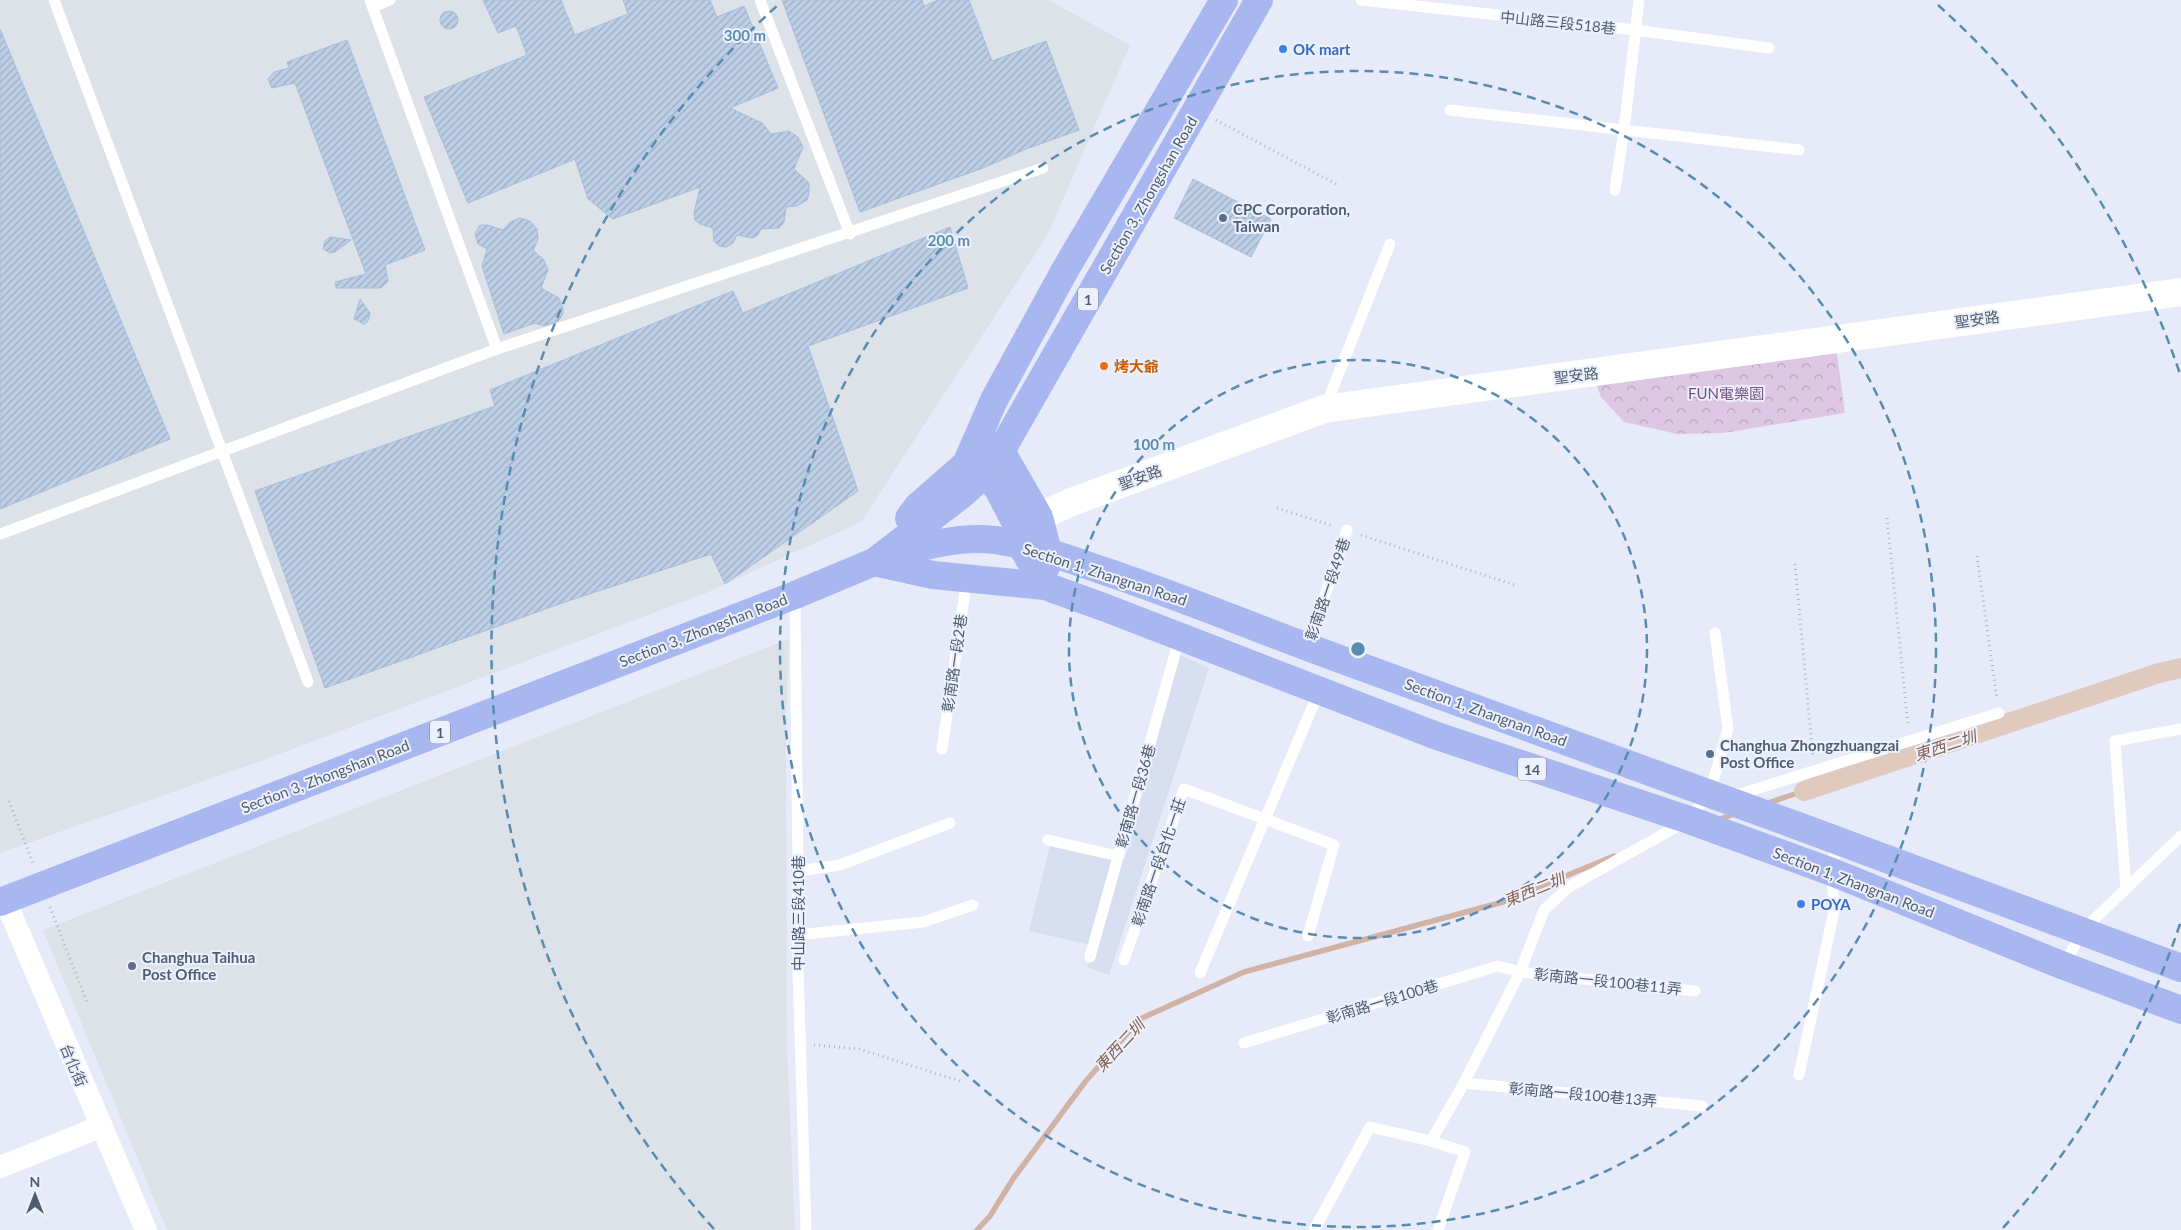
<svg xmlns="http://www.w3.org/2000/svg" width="2181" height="1230" font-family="Lato,'Noto Sans TC',sans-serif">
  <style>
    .residential { fill: #d6def0 }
    .industrial { fill: #dde1e8 }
    .forest { fill: url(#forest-crowns) }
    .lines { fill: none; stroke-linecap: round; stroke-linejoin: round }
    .stream { stroke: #d1b3a6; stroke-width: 5.5 }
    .canal { stroke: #e0c9be; stroke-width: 20 }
    .building { fill: url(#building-hatch); stroke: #a5bedc }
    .path { stroke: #a5b8d0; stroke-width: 3; stroke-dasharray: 1 4; stroke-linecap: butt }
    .service { stroke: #fff; stroke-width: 11 }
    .minor { stroke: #fff; stroke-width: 22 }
    .tertiary { stroke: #fff; stroke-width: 28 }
    .primary { stroke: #a8b7ef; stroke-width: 28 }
    .ring { fill: none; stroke: #578cb0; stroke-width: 2.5; stroke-dasharray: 9 6 }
    .shop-dot { fill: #3f7fe0; stroke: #edf0fd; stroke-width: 2 }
    .service-dot { fill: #5c6f8a; stroke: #edf0fd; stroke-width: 2 }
    .food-dot { fill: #e8710a; stroke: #edf0fd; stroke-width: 2 }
    .labels { text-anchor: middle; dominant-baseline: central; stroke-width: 4; stroke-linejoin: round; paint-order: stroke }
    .shield { fill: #edf0fd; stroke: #7e8a9a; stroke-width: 1 }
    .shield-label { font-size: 14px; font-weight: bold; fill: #4f5e6f }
    .street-label { font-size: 15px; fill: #4f5e6f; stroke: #edf0fd }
    .shop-label { font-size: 15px; font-weight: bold; fill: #366cbe; stroke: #edf0fd; text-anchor: start }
    .service-label { font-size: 15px; font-weight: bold; fill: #4e5e75; stroke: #edf0fd; text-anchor: start }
    .food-label { font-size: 15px; font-weight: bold; fill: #c56008; stroke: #edf0fd; text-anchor: start }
    .park-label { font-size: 15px; fill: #784f7f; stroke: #edf0fd }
    .water-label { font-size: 16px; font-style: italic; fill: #86614f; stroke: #edf0fd }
    .centre { fill: #578cb0; stroke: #edf0fd; stroke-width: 2.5 }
    .ring-label { font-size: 15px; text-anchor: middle; font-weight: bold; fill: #578cb0; stroke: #edf0fd; stroke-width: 4; stroke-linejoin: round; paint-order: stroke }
  </style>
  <defs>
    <pattern id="forest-crowns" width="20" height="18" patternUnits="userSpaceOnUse" patternTransform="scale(1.25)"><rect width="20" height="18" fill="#dec7e5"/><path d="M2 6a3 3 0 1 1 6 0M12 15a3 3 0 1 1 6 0" fill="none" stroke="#b6a5be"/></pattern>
    <pattern id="building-hatch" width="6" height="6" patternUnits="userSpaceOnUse" patternTransform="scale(1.25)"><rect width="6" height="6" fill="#bdcfe6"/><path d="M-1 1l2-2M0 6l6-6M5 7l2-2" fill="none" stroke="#9cabbf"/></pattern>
  </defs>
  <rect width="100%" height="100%" fill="#e7ebf9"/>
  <polygon class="residential" points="1180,655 1209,668 1109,975 1087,967 1095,946 1029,931 1050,845 1125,859"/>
  <g class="industrial">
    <polygon points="0,0 1048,0 1130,45 1047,236 861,522 706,593 261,761 0,853"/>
    <polygon points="789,639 786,717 787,1047 795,1230 167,1230 43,930"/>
  </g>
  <polygon class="forest" points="1835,339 1845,413 1723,433 1677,434 1624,422 1601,397 1592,373"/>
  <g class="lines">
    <g class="stream">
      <polyline points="1765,804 1804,791"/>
      <polyline points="1717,820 1737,813"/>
      <polyline points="977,1230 990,1216 1013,1179 1085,1082 1140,1019 1244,972 1503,902 1614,856"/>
    </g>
    <polyline class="canal" points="1804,791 2159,673 2181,668"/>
  </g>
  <g class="building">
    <polygon points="483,0 561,0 575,35 628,14 623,0 710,0 717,17 744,6 778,88 730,108 762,123 771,134 789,131 798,137 803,147 794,169 809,183 809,194 807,200 797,206 786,207 784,222 779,228 761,229 758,235 752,238 737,235 733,243 726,247 719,246 714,241 713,228 700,224 695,220 694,213 700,187 613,219 588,199 575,159 468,203 424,97 527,55 516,26 498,33"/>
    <polygon points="782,0 922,0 924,6 938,0 969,0 992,61 1046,41 1079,130 1026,149 983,168 860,212"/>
    <circle cx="449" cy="20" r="9"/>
    <polygon points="0,29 170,439 0,509"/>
    <polygon points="347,40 425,250 385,265 388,281 381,288 336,288 335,282 366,274 295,83 272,88 268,79 274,72 289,68 287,62"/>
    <polygon points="1193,179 1271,219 1251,257 1174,218"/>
    <polygon points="520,218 530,221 537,229 538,240 533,250 544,260 548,270 541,288 559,298 563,308 563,314 558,321 544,326 535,323 504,334 482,266 487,249 478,244 475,234 480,225 488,225 503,230 510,222"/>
    <polygon points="950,227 968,288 808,346 858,491 725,584 711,554 568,601 325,688 255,491 495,406 490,390 733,291 743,313"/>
    <polygon points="330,237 351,240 335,252 330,253 323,249 325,241"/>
    <polygon points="360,299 370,313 368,321 364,324 354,319"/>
  </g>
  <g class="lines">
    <g class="path">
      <polyline points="1216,120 1336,184"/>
      <polyline points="1277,508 1333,526"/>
      <polyline points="1887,518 1908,726"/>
      <polyline points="1361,535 1515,585"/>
      <polyline points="1977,556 1997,699"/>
      <polyline points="1795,564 1813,758"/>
      <polyline points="9,801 34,866"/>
      <polyline points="50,907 88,1005"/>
      <polyline points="814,1045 859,1049 963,1082"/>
    </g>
    <g class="service">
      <polyline points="54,0 308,682"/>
      <polyline points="370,0 497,349"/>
      <polyline points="760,0 850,234"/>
      <polyline points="1361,0 1635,30 1769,48"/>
      <polyline points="373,7 390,0"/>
      <polyline points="1450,110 1799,150"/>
      <polyline points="1615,190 1624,130 1639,0"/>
      <polyline points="1325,408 1390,244"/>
      <polyline points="0,534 497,349 1043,168"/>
      <polyline points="795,597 798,871 797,935 806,1230"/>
      <polyline points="1307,647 1347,530"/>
      <polyline points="942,749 967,578"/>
      <polyline points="1732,793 1740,794 1999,713"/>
      <polyline points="1048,840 1118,856"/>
      <polyline points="798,871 840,865 950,823"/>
      <polyline points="2126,888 2115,741 2181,729"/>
      <polyline points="797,935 923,922 973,905"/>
      <polyline points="1090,957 1180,636"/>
      <polyline points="1124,960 1184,789 1334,845 1308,936"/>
      <polyline points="2064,966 2082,931 2181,836"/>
      <polyline points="1200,973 1320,689"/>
      <polyline points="1244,1043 1498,966 1520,972 1695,991"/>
      <polyline points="1799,1075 1834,911 1832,872 1837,841"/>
      <polyline points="1464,1083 1702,1106"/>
      <polyline points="1431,1141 1464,1083 1520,972 1544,910 1569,887 1689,820 1710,792 1728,729 1715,633"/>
      <polyline points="1314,1230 1370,1127 1431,1141 1465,1152 1438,1230"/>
    </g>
    <g class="minor">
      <polyline points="5,900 146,1230"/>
      <polyline points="0,1167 100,1127"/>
    </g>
    <polyline class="tertiary" points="1018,527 1069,503 1324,409 2181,292"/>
    <g class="primary">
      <polyline points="989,444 1001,451 1039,517 1048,552 1046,567"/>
      <polyline points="970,466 986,473 998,489 1018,527 1022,546 1029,559"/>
      <polyline points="909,518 918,506 966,464 994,400 1065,270 1224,0"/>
      <path d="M 894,555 C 926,545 961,536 995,540 C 1031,545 1066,558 1101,570 C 1185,598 1267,633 1351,663 C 1628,763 1905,865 2181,968"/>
      <polyline points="874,562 933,575 1045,586 1106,608 1437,736 1689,820 1832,872 2064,966 2181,1010"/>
      <polyline points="0,902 795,595 874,562 960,496 986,473 1001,451 1259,0"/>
    </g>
  </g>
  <g class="ring">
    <circle cx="1358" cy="649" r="289"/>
    <circle cx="1358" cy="649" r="578"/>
    <path d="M2180 924A867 867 0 0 1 2002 1229M714 1229A867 867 0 0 1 778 5M1938 5A867 867 0 0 1 2180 374"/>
  </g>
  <g class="shop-dot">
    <circle cx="1283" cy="49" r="5"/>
    <circle cx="1801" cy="904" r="5"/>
  </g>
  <g class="service-dot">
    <circle cx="1223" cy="218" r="5"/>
    <circle cx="1710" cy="754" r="5"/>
    <circle cx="132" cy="966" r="5"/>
  </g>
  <circle class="food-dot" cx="1104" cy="366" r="5"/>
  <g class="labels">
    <g class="shield">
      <rect x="1078" y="287.5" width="20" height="23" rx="4"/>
      <rect x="430" y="720.5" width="20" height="23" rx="4"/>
      <rect x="1518" y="757.5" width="28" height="23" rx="4"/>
    </g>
    <g class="shield-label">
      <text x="1088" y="299">1</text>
      <text x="440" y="732">1</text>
      <text x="1532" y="769">14</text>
    </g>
    <g class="street-label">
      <text transform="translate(1558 22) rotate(6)">中山路三段518巷</text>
      <text transform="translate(1148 195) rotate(-60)">Section 3, Zhongshan Road</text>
      <text transform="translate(1977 319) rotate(-8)">聖安路</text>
      <text transform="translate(1576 375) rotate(-7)">聖安路</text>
      <text transform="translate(1140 477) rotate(-20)">聖安路</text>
      <text transform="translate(1105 574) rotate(18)">Section 1, Zhangnan Road</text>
      <text transform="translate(1327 589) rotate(-71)">彰南路一段49巷</text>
      <text transform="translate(703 630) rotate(-21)">Section 3, Zhongshan Road</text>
      <text transform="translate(954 663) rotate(-82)">彰南路一段2巷</text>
      <text transform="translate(1486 712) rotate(20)">Section 1, Zhangnan Road</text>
      <text transform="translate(325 776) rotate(-21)">Section 3, Zhongshan Road</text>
      <text transform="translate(1135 796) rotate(-74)">彰南路一段36巷</text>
      <text transform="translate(1158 862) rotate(-71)">彰南路一段台化一莊</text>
      <text transform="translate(1854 882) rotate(21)">Section 1, Zhangnan Road</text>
      <text transform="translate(798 913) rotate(-90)">中山路三段410巷</text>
      <text transform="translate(1608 981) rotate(6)">彰南路一段100巷11弄</text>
      <text transform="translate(1382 1001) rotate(-17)">彰南路一段100巷</text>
      <text transform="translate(74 1065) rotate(67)">台化街</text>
      <text transform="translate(1583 1094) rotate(5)">彰南路一段100巷13弄</text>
    </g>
    <g class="shop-label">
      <text x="1293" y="49">OK mart</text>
      <text x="1811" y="904">POYA</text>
    </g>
    <g class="service-label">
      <text x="1233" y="209">CPC Corporation,<tspan x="1233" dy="17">Taiwan</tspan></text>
      <text x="1720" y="745">Changhua Zhongzhuangzai<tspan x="1720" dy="17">Post Office</tspan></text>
      <text x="142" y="957">Changhua Taihua<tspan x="142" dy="17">Post Office</tspan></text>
    </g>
    <g class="food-label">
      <text x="1114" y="366">烤大爺</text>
    </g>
    <g class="park-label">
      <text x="1726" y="393">FUN電樂園</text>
    </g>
    <g class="water-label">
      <text transform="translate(1945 745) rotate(-18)">東西二圳</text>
      <text transform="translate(1534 889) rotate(-22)">東西二圳</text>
      <text transform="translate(1119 1045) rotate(-47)">東西二圳</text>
    </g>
  </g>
  <circle cx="1358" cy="649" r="8" class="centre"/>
  <g class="ring-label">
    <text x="745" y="41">300 m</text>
    <text x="949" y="246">200 m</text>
    <text x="1154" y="450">100 m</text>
  </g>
  <g transform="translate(35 1195)" stroke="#edf0fd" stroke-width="4" paint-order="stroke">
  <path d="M0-4L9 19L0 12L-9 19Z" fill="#4f5e6f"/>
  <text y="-8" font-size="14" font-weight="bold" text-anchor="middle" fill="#4f5e6f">N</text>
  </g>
</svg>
